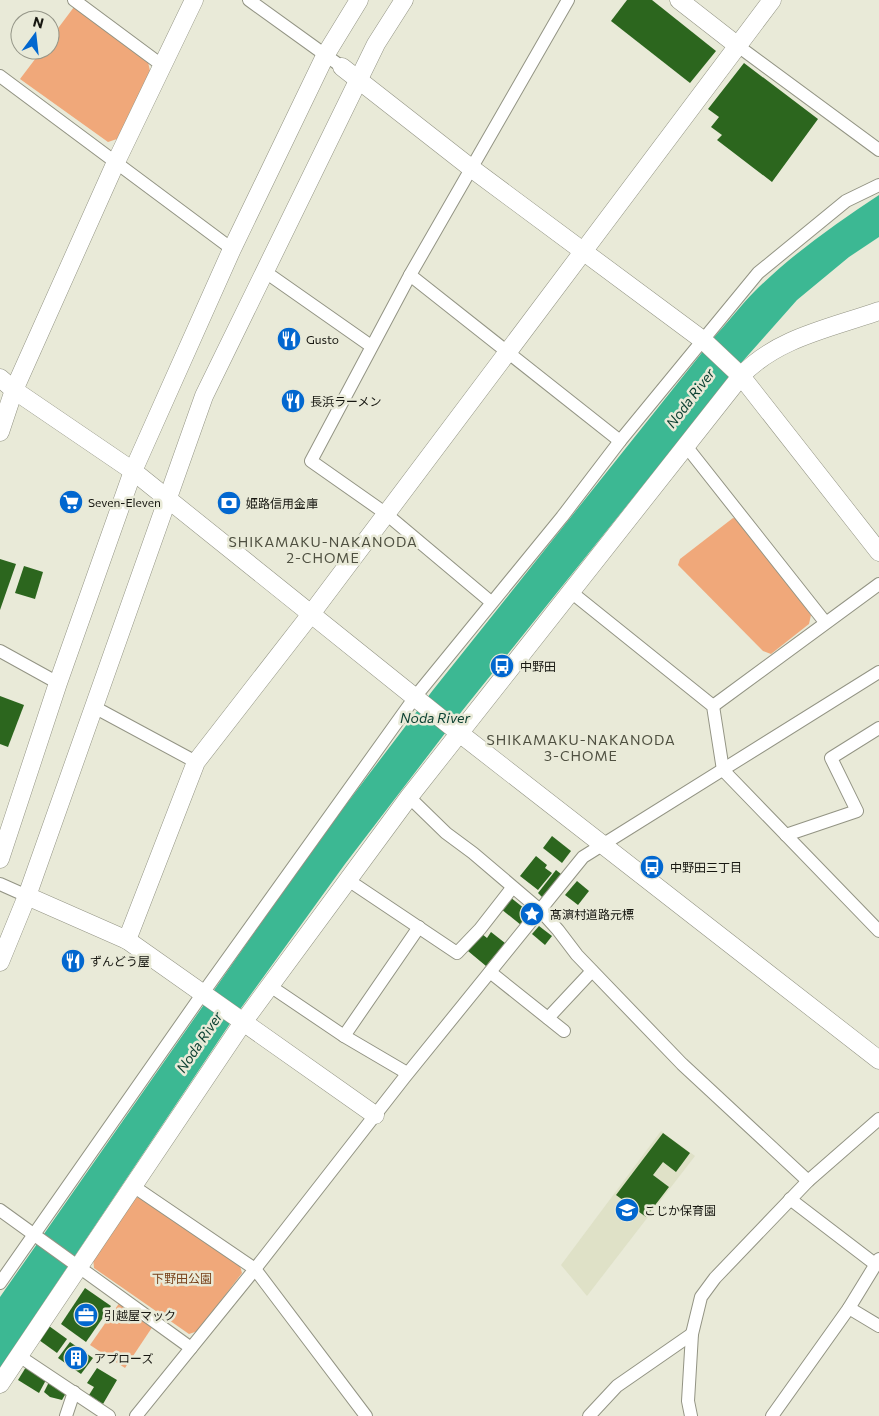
<svg xmlns="http://www.w3.org/2000/svg" width="879" height="1416" font-family="Commissioner,'Noto Sans JP',sans-serif">
  <style>
    .built { fill: #dfe1c7 }
    .green { fill: #f0a87a }
    .water { fill: #3cb893 }
    .building { fill: #2c661e }
    .lines { fill: none; stroke-linecap: round; stroke-linejoin: round }
    .street-casing { stroke: #939484; stroke-width: 14 }
    .secondary-casing { stroke: #939484; stroke-width: 19 }
    .street { stroke: #fff; stroke-width: 12 }
    .secondary { stroke: #fff; stroke-width: 18 }
    .labels { text-anchor: middle; dominant-baseline: central; stroke-width: 5; stroke-linejoin: round; paint-order: stroke }
    .poi-label { font-size: 12px; fill: #171711; stroke: #e9ead8; text-anchor: start }
    .park-label { font-size: 12px; fill: #77411a; stroke: #e9ead8 }
    .water-label { font-size: 14px; font-style: italic; fill: #0c4132; stroke: #e9ead8 }
    .neighbourhood-label { font-size: 14px; letter-spacing: 1px; fill: #4f5041; stroke: #e9ead8 }
  </style>
  <rect width="100%" height="100%" fill="#e9ead8"/>
  <polygon class="built" points="661,1131 695,1156 587,1296 561,1265"/>
  <g class="green">
    <polygon points="74,7 148,62 150,71 117,139 108,142 20,79 42,50 50,50 50,39"/>
    <polygon points="733,518 738,519 811,615 809,624 771,654 763,651 678,565 680,559"/>
    <polygon points="139,1197 240,1266 242,1273 198,1331 189,1334 94,1268 93,1258 131,1199"/>
    <polygon points="120,1302 153,1326 125,1368 90,1345"/>
  </g>
  <path class="water" d="M 879,195 L 879,237 L 849,257 L 797,300 L 742,362 L 462,711 L 345,864 L 233,1019 L 0,1368 L 0,1297 L 316,844 L 433,690 L 716,335 C 729,321 741,305 754,292 C 791,255 835,224 879,195 Z"/>
  <g class="building">
    <polygon points="627,0 652,0 716,51 690,83 611,21"/>
    <polygon points="744,63 818,119 772,182 717,140 722,135 711,127 719,117 708,109"/>
    <polygon points="0,559 16,564 0,610"/>
    <polygon points="24,566 43,572 35,599 15,593"/>
    <polygon points="0,696 24,705 8,747 0,744"/>
    <polygon points="552,836 571,851 562,863 543,848"/>
    <polygon points="536,856 547,865 545,868 552,873 538,890 520,876"/>
    <polygon points="556,870 561,874 542,897 538,893"/>
    <polygon points="577,881 589,891 578,905 565,895"/>
    <polygon points="510,897 530,913 521,925 501,909"/>
    <polygon points="539,926 552,936 545,945 532,934"/>
    <polygon points="491,932 505,943 486,966 468,951 482,934 487,938"/>
    <polygon points="663,1133 690,1153 676,1172 663,1162 653,1175 669,1187 646,1217 616,1195"/>
    <polygon points="85,1288 111,1306 86,1342 61,1324"/>
    <polygon points="49,1326 67,1339 57,1353 39,1340"/>
    <polygon points="70,1342 93,1358 81,1374 58,1358"/>
    <polygon points="26,1367 46,1380 39,1393 18,1380"/>
    <polygon points="97,1368 117,1380 103,1404 89,1395 94,1387 87,1383"/>
    <polygon points="49,1382 66,1393 62,1400 50,1397 44,1392"/>
  </g>
  <g class="lines">
    <g class="street-casing">
      <g id="street">
        <polyline points="74,0 163,66"/>
        <polyline points="249,0 342,67"/>
        <polyline points="738,46 879,150"/>
        <polyline points="0,76 232,249"/>
        <polyline points="264,271 371,346"/>
        <polyline points="410,275 620,441"/>
        <polyline points="686,446 825,622"/>
        <polyline points="571,592 713,706 723,770 879,931"/>
        <polyline points="491,602 385,513 311,461 410,275 568,0"/>
        <polyline points="0,651 58,683"/>
        <polyline points="713,706 879,584"/>
        <polyline points="94,707 196,762"/>
        <polyline points="409,797 446,833 473,853 540,910 558,930 577,955 682,1064 808,1181"/>
        <polyline points="786,835 857,811 831,758 879,728"/>
        <polyline points="348,880 457,953 480,929 512,888"/>
        <polyline points="0,884 27,896"/>
        <polyline points="490,972 564,1031"/>
        <polyline points="270,986 344,1036 407,1073"/>
        <polyline points="548,1018 592,971"/>
        <polyline points="344,1036 419,927"/>
        <polyline points="133,1186 255,1269 366,1416"/>
        <polyline points="790,1199 875,1264"/>
        <polyline points="0,1210 191,1348"/>
        <polyline points="0,1283 203,993 415,697 562,517 620,441 758,273 846,201 879,185"/>
        <polyline points="849,1308 879,1326"/>
        <polyline points="19,1356 109,1416"/>
        <polyline points="66,1416 74,1392"/>
        <polyline points="136,1416 255,1269 404,1078 583,857 879,672"/>
        <polyline points="589,1416 617,1386 692,1334"/>
        <polyline points="691,1416 688,1401 692,1334 701,1297 715,1278 808,1181 879,1119"/>
        <polyline points="772,1416 849,1308 879,1259"/>
      </g>
    </g>
    <g class="secondary-casing">
      <g id="secondary">
        <polyline points="679,0 738,46"/>
        <polyline points="342,67 471,168 704,341 741,376 879,552"/>
        <polyline points="0,378 14,390 133,471 458,732 879,1060"/>
        <polyline points="0,432 14,390 116,162 194,0"/>
        <polyline points="0,859 58,683 133,471 232,249 326,54 359,0"/>
        <polyline points="27,896 127,940 375,1115"/>
        <polyline points="127,940 196,762 311,614 772,0"/>
        <polyline points="0,962 27,896 204,396 376,44 404,0"/>
        <path d="M 0,1384 L 244,1021 L 409,797 L 741,376 C 776,338 831,328 879,311"/>
      </g>
    </g>
    <use href="#street" class="street"/>
    <use href="#secondary" class="secondary"/>
  </g>
  <defs>
    <g id="restaurant-disc" transform="scale(1.25)"><circle r="9.5" fill="#0267cf" stroke="#e9ead8"/><path d="M-5-6h1v4h1v-4h1v4h1v-4h1v5L-1.5 .5V6h-2V.5L-5-1ZM5-6V6H3V1.5H1.5Q1.5-4 5-6Z" fill="#fff"/></g>
    <g id="supermarket-disc" transform="scale(1.25)"><circle r="9.5" fill="#0267cf" stroke="#e9ead8"/><path d="M-6-5.5h2.5l.6 2H6L4.5 2H-2.5L-4.4-4H-6ZM-1.5 3.2a1.3 1.3 0 1 0 .1 0ZM3 3.2a1.3 1.3 0 1 0 .1 0Z" fill="#fff"/></g>
    <g id="bank-disc" transform="scale(1.25)"><circle r="9.5" fill="#0267cf" stroke="#e9ead8"/><path d="M-6-4H6V4H-6ZM0-2.3a2.3 2.3 0 1 0 0 4.6a2.3 2.3 0 1 0 0-4.6Z" fill="#fff"/></g>
    <g id="bus-disc" transform="scale(1.25)"><circle r="9.5" fill="#0267cf" stroke="#e9ead8"/><path d="M-5-6H5V4H4V6H2V4H-2V6H-4V4H-5ZM-3.5-4V0h7V-4ZM-3.5 1.2v1.5H-2V1.2ZM2 1.2v1.5H3.5V1.2Z" fill="#fff"/></g>
    <g id="sight-disc" transform="scale(1.25)"><circle r="9.5" fill="#0267cf" stroke="#e9ead8"/><path d="M0-6L1.8-2.2L6-1.7L2.9 1.2L3.7 5.4L0 3.3L-3.7 5.4L-2.9 1.2L-6-1.7L-1.8-2.2Z" fill="#fff"/></g>
    <g id="school-disc" transform="scale(1.25)"><circle r="9.5" fill="#0267cf" stroke="#e9ead8"/><path d="M0-5L7-2L0 1L-7-2ZM-4 1L0 2.5L4 1V4Q0 6-4 4Z" fill="#fff"/></g>
    <g id="office-disc" transform="scale(1.25)"><circle r="9.5" fill="#0267cf" stroke="#e9ead8"/><path d="M-6-3h4V-5.5h4V-3h4V5H-6ZM-1-4.5V-3h2v-1.5ZM-6 0V1H6V0Z" fill="#fff"/></g>
    <g id="building-disc" transform="scale(1.25)"><circle r="9.5" fill="#0267cf" stroke="#e9ead8"/><path d="M-4-6H4V6H1V3H-1V6H-4ZM-2.5-4.3h1.7v1.8h-1.7ZM.8-4.3h1.7v1.8H.8ZM-2.5-1h1.7V.8h-1.7ZM.8-1h1.7V.8H.8Z" fill="#fff"/></g>
  </defs>
  <g fill-rule="evenodd">
    <use href="#restaurant-disc" x="289" y="339"/>
    <use href="#restaurant-disc" x="293" y="401"/>
    <use href="#supermarket-disc" x="71" y="502"/>
    <use href="#bank-disc" x="229" y="503"/>
    <use href="#bus-disc" x="502" y="666"/>
    <use href="#bus-disc" x="652" y="867"/>
    <use href="#sight-disc" x="532" y="914"/>
    <use href="#restaurant-disc" x="73" y="961"/>
    <use href="#school-disc" x="627" y="1210"/>
    <use href="#office-disc" x="86" y="1315"/>
    <use href="#building-disc" x="76" y="1358"/>
  </g>
  <g class="labels">
    <g class="poi-label">
      <text x="306" y="339">Gusto</text>
      <text x="310" y="401">長浜ラーメン</text>
      <text x="88" y="502">Seven-Eleven</text>
      <text x="246" y="503">姫路信用金庫</text>
      <text x="520" y="666">中野田</text>
      <text x="670" y="867">中野田三丁目</text>
      <text x="550" y="914">髙濵村道路元標</text>
      <text x="90" y="961">ずんどう屋</text>
      <text x="644" y="1210">こじか保育園</text>
      <text x="104" y="1315">引越屋マック</text>
      <text x="94" y="1358">アプローズ</text>
    </g>
    <g class="park-label">
      <text x="182" y="1278">下野田公園</text>
    </g>
    <g class="water-label">
      <text transform="translate(690 398) rotate(-53)">Noda River</text>
      <text x="435" y="717">Noda River</text>
      <text transform="translate(199 1042) rotate(-56)">Noda River</text>
    </g>
    <g class="neighbourhood-label">
      <text x="323" y="541">SHIKAMAKU-NAKANODA<tspan x="323" dy="16">2-CHOME</tspan></text>
      <text x="581" y="739">SHIKAMAKU-NAKANODA<tspan x="581" dy="16">3-CHOME</tspan></text>
    </g>
  </g>
  <g transform="translate(35 35) rotate(15)"><circle r="24" fill="#e9ead8" stroke="#959688"/>
  <path d="M0-4L9 19L0 12L-9 19Z" fill="#0267cf"/>
  <text y="-8" font-size="14" font-weight="bold" text-anchor="middle" fill="#171711">N</text>
  </g>
</svg>
